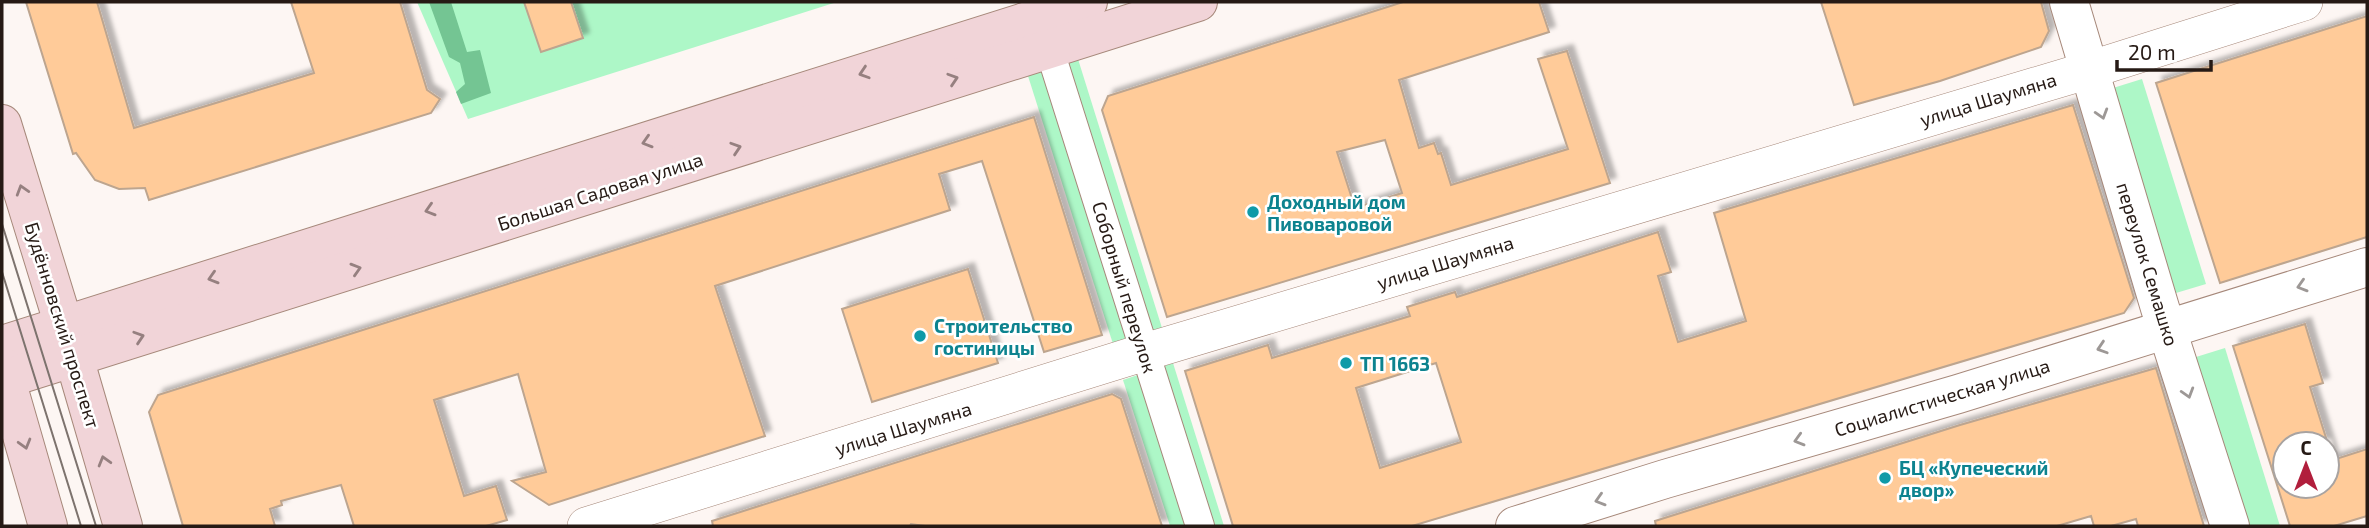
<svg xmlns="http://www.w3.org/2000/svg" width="2369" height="528" font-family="'Exo 2',sans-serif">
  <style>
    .green { fill: #adf7c7 }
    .forest { fill: #74c593 }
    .building { fill: #ffcb99; stroke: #bda58f; stroke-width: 2; fill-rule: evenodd; filter: url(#shadow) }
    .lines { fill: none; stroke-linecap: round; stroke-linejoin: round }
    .pedestrian-casing { stroke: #a6887a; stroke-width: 30 }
    .minor-casing { stroke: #a6887a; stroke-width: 38 }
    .tertiary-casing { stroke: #a6887a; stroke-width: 40 }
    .secondary-casing { stroke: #a6887a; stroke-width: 40 }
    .pedestrian { stroke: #fff; stroke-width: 28 }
    .minor { stroke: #fff; stroke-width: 37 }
    .tertiary { stroke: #fff; stroke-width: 38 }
    .secondary { stroke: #f1d4d8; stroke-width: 38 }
    .tram { stroke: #7d736e; stroke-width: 2 }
    .oneway { stroke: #968080 }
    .oneway2 { stroke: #9d9896 }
    .culture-dot { fill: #0f9aa8; stroke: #fff; stroke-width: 2.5 }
    .labels { text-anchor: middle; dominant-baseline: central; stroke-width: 5; stroke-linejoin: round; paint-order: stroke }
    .street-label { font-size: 19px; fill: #261a15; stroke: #fff }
    .culture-label { font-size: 19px; font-weight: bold; fill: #0d838f; stroke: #fff; text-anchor: start }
  </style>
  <defs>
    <filter id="shadow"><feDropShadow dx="6" dy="-6" stdDeviation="2" flood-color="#0004"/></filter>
  </defs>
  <rect width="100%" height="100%" fill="#fdf6f3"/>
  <g class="green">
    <polygon points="417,2 837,2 468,119"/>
    <polygon points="1078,59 1162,328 1113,344 1028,76"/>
    <polygon points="2142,79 2206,284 2176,293 2113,88"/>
    <polygon points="2225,348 2280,526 2248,526 2196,357"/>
    <polygon points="1173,363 1224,526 1170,526 1123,380"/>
  </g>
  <polygon class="forest" points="429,2 451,2 467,52 480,50 491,93 461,104 456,92 465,84 460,63 449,57"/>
  <g class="building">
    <polygon points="26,2 97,2 134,128 314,73 291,2 400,2 427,90 440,99 431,113 149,200 145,188 119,189 95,180 76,153 73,154"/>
    <polygon points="524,2 571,2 583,38 541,52"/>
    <path d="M 1403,2 L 1539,2 L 1549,32 L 1399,80 L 1419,148 L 1434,143 L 1438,154 L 1441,153 L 1451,185 L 1568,149 L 1538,59 L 1567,51 L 1610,183 L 1167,317 L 1102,110 L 1108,96 ZM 1385,140 L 1402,193 L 1355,208 L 1337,152 Z"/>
    <polygon points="1821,2 2041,2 2049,31 2041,47 1940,81 1854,105"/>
    <polygon points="2367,16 2367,237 2220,283 2156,83"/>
    <path d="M 2073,105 L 2134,298 L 2124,313 L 1412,526 L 1233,526 L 1185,371 L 1268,345 L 1272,358 L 1410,316 L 1407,307 L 1455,292 L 1457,297 L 1658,232 L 1671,272 L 1658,276 L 1678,342 L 1746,321 L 1714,213 ZM 1436,363 L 1461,442 L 1380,468 L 1356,388 Z"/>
    <polygon points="1034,117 1102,335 1044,352 982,161 939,174 950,210 715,286 765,436 549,505 512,481 546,472 518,374 434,400 464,496 496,486 507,520 486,526 354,526 341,485 281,501 282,505 270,509 275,526 183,526 149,412 158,395"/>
    <polygon points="968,269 998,363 872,402 842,309"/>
    <path d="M 2305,324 L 2323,383 L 2310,387 L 2333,460 L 2367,449 L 2367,516 L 2334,526 L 2290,526 L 2233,346 ZM 2285,444 L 2327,444 L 2327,486 L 2285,486 Z"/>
    <polygon points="2156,368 2204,526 2138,526 2136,519 2111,526 2094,526 2091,516 2057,526 1656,526 1655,521 1960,425"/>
    <polygon points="1112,394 1121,399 1162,526 925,526 911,524 910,526 713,526 712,521"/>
  </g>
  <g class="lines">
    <g class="pedestrian-casing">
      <polyline id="pedestrian" points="1049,48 1200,526"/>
    </g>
    <g class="minor-casing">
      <polyline id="minor" points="586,526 1145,352 2089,70 2304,2"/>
    </g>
    <g class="tertiary-casing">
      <g id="tertiary">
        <polyline points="2069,2 2160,308 2230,526"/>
        <polyline points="1515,526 1665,479 1958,394 2367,267"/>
      </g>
    </g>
    <g class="secondary-casing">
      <g id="secondary">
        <polyline points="2,124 77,368 123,526"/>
        <polyline points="2,345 1088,2"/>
        <polyline points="2,366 48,526"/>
        <polyline points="2,380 1198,2"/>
      </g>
    </g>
    <use href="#pedestrian" class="pedestrian"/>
    <use href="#minor" class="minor"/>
    <use href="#tertiary" class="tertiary"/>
    <use href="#secondary" class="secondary"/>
    <g class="tram">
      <polyline points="2,224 96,526"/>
      <polyline points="2,272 81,526"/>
    </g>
  </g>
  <defs><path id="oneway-chevron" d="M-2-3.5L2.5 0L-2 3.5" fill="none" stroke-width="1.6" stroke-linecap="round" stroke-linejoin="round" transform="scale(1.75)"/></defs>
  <g class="oneway">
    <use href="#oneway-chevron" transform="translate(864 73) rotate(162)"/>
    <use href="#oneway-chevron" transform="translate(953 79) rotate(-18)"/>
    <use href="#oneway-chevron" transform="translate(647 142) rotate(163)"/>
    <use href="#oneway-chevron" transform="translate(736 148) rotate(-18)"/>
    <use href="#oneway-chevron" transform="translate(22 190) rotate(-107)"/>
    <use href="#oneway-chevron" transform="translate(430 210) rotate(163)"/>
    <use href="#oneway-chevron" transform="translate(356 269) rotate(-17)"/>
    <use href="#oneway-chevron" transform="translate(213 278) rotate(163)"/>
    <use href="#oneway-chevron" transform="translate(139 337) rotate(-18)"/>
    <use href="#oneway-chevron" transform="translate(25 444) rotate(74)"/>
    <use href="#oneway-chevron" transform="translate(104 461) rotate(-106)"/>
  </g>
  <g class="oneway2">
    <use href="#oneway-chevron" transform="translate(2102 114) rotate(73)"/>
    <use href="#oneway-chevron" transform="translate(2302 286) rotate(163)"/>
    <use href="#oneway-chevron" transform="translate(2102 348) rotate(162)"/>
    <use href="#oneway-chevron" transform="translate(2188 393) rotate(73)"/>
    <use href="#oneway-chevron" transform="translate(1799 440) rotate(164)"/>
    <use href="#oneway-chevron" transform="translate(1600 500) rotate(163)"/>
  </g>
  <g class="culture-dot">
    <circle cx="1253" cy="212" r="7"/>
    <circle cx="920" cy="336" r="7"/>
    <circle cx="1346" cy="363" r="7"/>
    <circle cx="1885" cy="478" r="7"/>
  </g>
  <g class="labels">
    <g class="street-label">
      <text transform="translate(1988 99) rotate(-17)">улица Шаумяна</text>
      <text transform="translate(600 191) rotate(-18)">Большая Садовая улица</text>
      <text transform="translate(1445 262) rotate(-17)">улица Шаумяна</text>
      <text transform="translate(2148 264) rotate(73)">переулок Семашко</text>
      <text transform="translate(1125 287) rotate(73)">Соборный переулок</text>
      <text transform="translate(63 325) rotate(73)">Будённовский проспект</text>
      <text transform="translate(1942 397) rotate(-17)">Социалистическая улица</text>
      <text transform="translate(903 428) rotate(-17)">улица Шаумяна</text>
    </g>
    <g class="culture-label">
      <text x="1267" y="201">Доходный дом<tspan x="1267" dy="22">Пивоваровой</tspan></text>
      <text x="934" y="325">Строительство<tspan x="934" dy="22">гостиницы</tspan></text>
      <text x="1360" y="363">ТП 1663</text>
      <text x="1899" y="467">БЦ «Купеческий<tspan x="1899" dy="22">двор»</tspan></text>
    </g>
  </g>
  <rect width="2369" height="528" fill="none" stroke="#261a15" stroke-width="7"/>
  <g transform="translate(2306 465)"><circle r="33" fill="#ffffff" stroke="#a8a3a1" stroke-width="2"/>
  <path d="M0-5L12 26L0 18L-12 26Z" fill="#b11e3c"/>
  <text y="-10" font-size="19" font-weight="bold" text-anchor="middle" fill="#261a15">С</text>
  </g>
  <path d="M2117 60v10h94v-10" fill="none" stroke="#261a15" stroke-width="3.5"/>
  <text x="2128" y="60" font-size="21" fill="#261a15" stroke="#ffffff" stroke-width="5" paint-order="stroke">20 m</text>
</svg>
